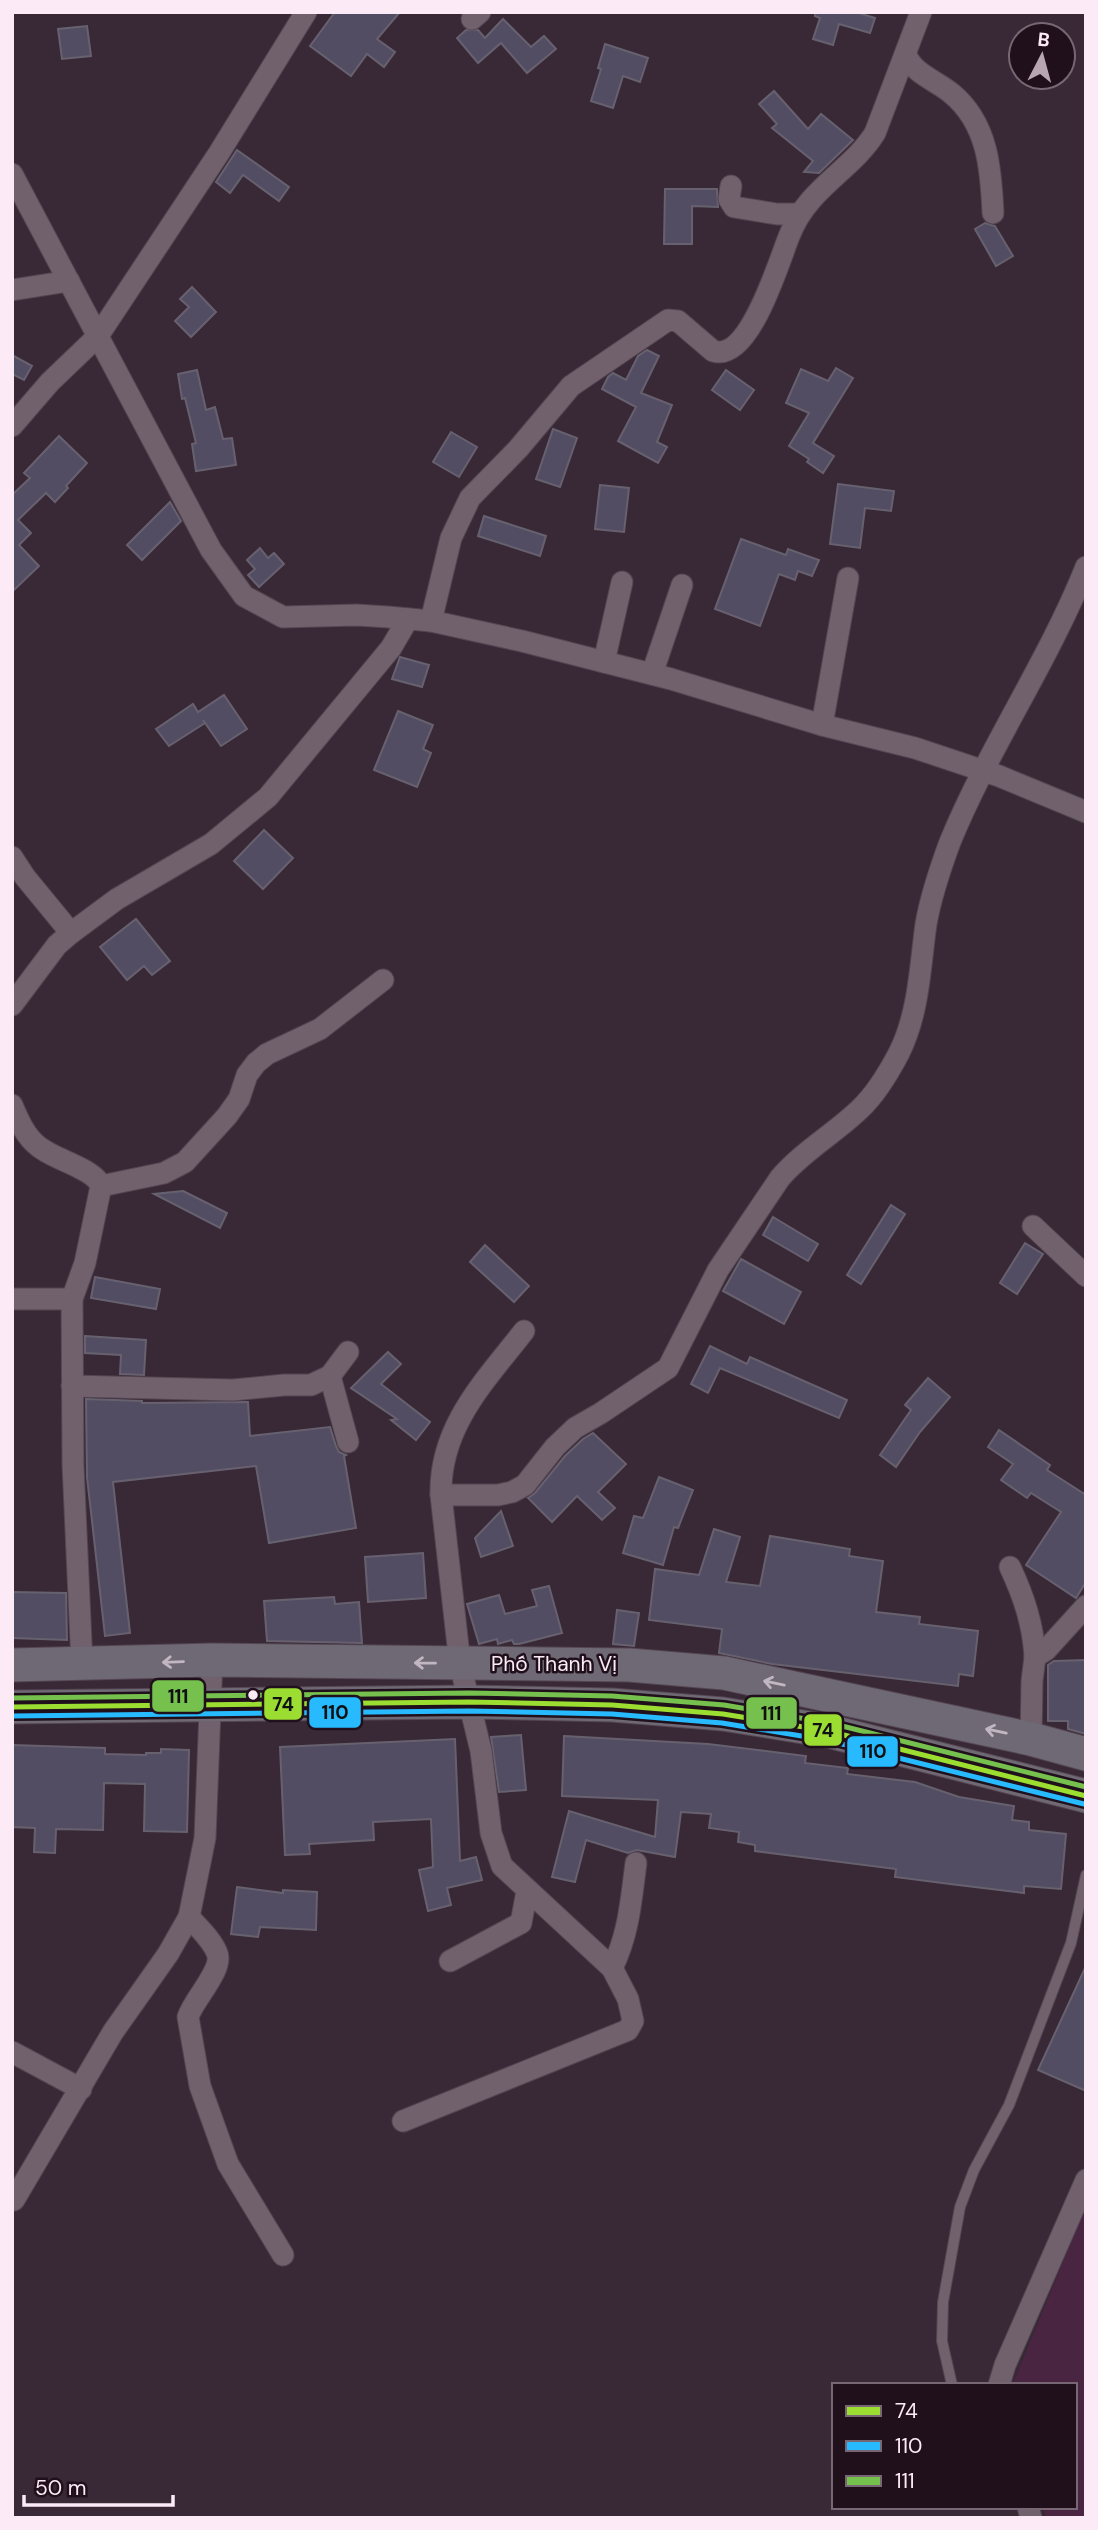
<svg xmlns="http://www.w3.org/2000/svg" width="1098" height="2530" font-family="'DM Sans',sans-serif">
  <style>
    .built { fill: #492542 }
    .building { fill: #534d63; stroke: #67616f; stroke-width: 2 }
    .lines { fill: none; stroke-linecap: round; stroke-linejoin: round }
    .service-casing { stroke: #534551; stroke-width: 12 }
    .minor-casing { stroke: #534551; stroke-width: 23 }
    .primary-casing { stroke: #534551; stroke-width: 35 }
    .service { stroke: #70616d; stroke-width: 10 }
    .minor { stroke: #70616d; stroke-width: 21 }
    .primary { stroke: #6e6974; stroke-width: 33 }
    .bus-1-casing { stroke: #1f101c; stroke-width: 10 }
    .bus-2-casing { stroke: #1f101c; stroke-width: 10 }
    .bus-3-casing { stroke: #1f101c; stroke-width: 10 }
    .bus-1 { stroke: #9cdd31; stroke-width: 5 }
    .bus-2 { stroke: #27baff; stroke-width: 5 }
    .bus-3 { stroke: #76c04d; stroke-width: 5 }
    .oneway { stroke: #c3b6c3 }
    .bus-dot { fill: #fceaf7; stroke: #1f101c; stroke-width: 2.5 }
    .labels { text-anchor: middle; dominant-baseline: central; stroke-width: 5; stroke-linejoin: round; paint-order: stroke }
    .street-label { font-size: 21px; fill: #fceaf7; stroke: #1f101c }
    .line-badge { stroke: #1f101c; stroke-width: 2.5 }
    .pale-badge-label { font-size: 19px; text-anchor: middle; font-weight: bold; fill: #111 }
  </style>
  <rect width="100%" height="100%" fill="#392836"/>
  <polygon class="built" points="1086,2206 1086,2518 1046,2518 1044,2507 1075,2507 1075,2385 1013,2384"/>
  <g class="building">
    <polygon points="335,12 400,12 377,39 395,52 384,67 367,54 351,76 310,46"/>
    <polygon points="815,12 855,12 875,18 870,33 839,24 833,45 813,39 820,18 815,16"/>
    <polygon points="503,19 531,47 544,36 556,49 527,73 501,43 478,63 457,38 466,30 478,30 485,38"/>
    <polygon points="87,26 91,56 62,59 58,29"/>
    <polygon points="605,44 648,58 640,82 623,76 613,108 591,101 601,69 598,68"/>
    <polygon points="774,91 808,129 821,114 853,140 819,173 804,172 813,161 772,128 777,124 759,104"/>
    <polygon points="237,150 289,187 279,201 243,175 230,193 216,182"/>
    <polygon points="665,189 717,189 718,207 692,206 692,244 664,244"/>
    <polygon points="985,223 995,226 1013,256 996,266 975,229"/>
    <polygon points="192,287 216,312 191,337 175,321 189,307 180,299"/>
    <polygon points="647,350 659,356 641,393 672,405 657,442 667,447 658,463 618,441 636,407 602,389 608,377 613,373 626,380 638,356"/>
    <polygon points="12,355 32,366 24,380 12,374"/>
    <polygon points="836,368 853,378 813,443 834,456 823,473 807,462 809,459 789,446 809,413 786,403 801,369 828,381"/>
    <polygon points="197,370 206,410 215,407 223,439 232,438 236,465 196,471 192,444 196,443 185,398 182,399 178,374"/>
    <polygon points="726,370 754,390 740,410 712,390"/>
    <polygon points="553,429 577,438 560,487 536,479"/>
    <polygon points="451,432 477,447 459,477 433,462"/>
    <polygon points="59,436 87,463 66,486 68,488 55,502 46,493 18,520 31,533 19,545 39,566 12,592 12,495 30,478 24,473"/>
    <polygon points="838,484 894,491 891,511 865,508 860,548 830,544"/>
    <polygon points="600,485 629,488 624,532 595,529"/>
    <polygon points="170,502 181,521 142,560 127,545"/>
    <polygon points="484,516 546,536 540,556 478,536"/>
    <polygon points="741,539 786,555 788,549 819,560 812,576 798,571 795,580 779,574 760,626 715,609"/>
    <polygon points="260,548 268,558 274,553 284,564 259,587 248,575 255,569 247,560"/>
    <polygon points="400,657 429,665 422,687 392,679"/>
    <polygon points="224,695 247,729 221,746 203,720 205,723 169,746 156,729 193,704 198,712"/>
    <polygon points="398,711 433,725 423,749 431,753 417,787 374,770"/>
    <polygon points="264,830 293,858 263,889 234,861"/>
    <polygon points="136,919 170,961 152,975 144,966 127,980 100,947"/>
    <polygon points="183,1191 227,1213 220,1228 154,1194"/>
    <polygon points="891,1205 905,1214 861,1284 847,1275"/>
    <polygon points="773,1217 818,1244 808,1261 763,1235"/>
    <polygon points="1025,1243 1043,1254 1017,1294 1000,1283"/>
    <polygon points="485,1245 529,1286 514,1302 470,1262"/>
    <polygon points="741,1259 801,1292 784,1324 723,1291"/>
    <polygon points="95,1277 160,1289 156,1309 91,1298"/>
    <polygon points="85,1336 146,1340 144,1375 120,1374 121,1355 85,1353"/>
    <polygon points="710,1346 747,1364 750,1357 847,1400 839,1418 720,1368 708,1393 691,1384"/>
    <polygon points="388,1352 401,1364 381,1384 430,1422 416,1440 391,1420 397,1419 351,1388"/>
    <polygon points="928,1378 950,1397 920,1432 896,1467 880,1455 911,1410 905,1405"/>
    <polygon points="86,1399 142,1401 142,1403 248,1402 250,1436 330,1427 336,1446 339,1452 346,1455 344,1456 356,1528 269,1543 256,1466 113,1482 130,1633 105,1636 87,1477"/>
    <polygon points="999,1430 1050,1465 1047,1470 1086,1495 1086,1582 1076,1598 1026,1565 1061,1512 1031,1493 1027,1498 1001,1480 1013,1464 988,1447"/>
    <polygon points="593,1433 626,1464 598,1492 615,1508 602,1520 577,1496 552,1522 528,1498 535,1493 565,1456 583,1439"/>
    <polygon points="659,1477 693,1490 678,1528 674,1527 663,1565 623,1553 634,1516 643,1518"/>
    <polygon points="501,1511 513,1546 481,1557 475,1538"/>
    <polygon points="714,1529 740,1537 726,1582 760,1586 770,1536 850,1549 849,1556 883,1561 876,1612 920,1617 919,1624 978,1631 973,1676 959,1674 958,1686 772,1664 719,1653 722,1629 649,1620 655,1569 699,1575"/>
    <polygon points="423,1553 426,1598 368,1602 365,1557"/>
    <polygon points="549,1586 562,1633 519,1644 514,1644 512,1640 498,1644 497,1639 479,1644 467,1604 499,1595 505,1614 537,1606 532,1590"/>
    <polygon points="12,1592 66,1593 67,1640 12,1638"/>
    <polygon points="334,1597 335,1604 359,1602 362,1643 267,1641 264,1601"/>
    <polygon points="617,1610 639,1613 634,1646 613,1644"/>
    <polygon points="1086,1660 1086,1734 1068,1729 1068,1721 1048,1721 1048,1665 1054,1661"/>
    <polygon points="521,1735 526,1790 499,1792 491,1737"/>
    <polygon points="564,1736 708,1744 806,1756 805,1763 848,1768 847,1774 915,1782 959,1797 1014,1806 1012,1820 1029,1822 1029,1830 1066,1834 1061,1889 1024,1886 1024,1893 950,1884 895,1877 896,1869 755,1851 755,1845 738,1842 739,1832 709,1828 711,1814 681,1812 675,1857 637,1850 628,1853 586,1840 575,1882 552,1877 569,1811 655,1837 658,1800 562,1796"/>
    <polygon points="455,1739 460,1861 476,1857 482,1880 447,1888 451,1905 428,1911 424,1893 419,1870 433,1867 431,1819 373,1822 374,1840 309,1844 310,1854 285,1855 280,1747"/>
    <polygon points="12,1745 105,1748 105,1754 146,1755 146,1753 161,1753 161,1749 189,1750 187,1832 144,1831 145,1784 104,1783 103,1830 56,1829 55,1853 34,1852 35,1828 12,1827"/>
    <polygon points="237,1887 283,1893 283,1890 317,1892 316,1930 260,1927 258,1937 231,1934"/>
    <polygon points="1086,1966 1086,2091 1038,2070"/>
  </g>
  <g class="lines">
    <g class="service-casing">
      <polyline id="service" points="952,2385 942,2341 943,2302 960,2207 974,2170 1009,2105 1071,1943 1086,1875"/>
    </g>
    <g class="minor-casing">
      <g id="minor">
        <polyline points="472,19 480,12"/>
        <path d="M 906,55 C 914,74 935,80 951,93 C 988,123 991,169 993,213"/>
        <polyline points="12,174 211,550 244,596 283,617 357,615 388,617 431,621 522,641 671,679 822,725 915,748 999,776 1086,812"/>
        <polyline points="731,186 729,199 734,207 777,214 800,214"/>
        <polyline points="12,290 69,281"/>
        <polyline points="12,426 50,382 98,336 219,153 306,12"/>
        <path d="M 431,621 L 451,538 L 470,498 L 518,449 L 571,386 L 668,320 L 678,321 L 713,351 C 750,363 779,260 790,234 C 808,188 852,170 875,133 L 921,12"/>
        <polyline points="604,662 622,582"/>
        <polyline points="652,674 682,585"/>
        <polyline points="822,725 848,578"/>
        <polyline points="12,857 25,877 71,933 57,945 12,1005"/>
        <polyline points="71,933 117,899 211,844 268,797 391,648 408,619"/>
        <path d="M 12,1105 C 18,1119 25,1136 38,1146 C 54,1160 94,1168 101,1186 L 85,1263 L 72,1299 L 73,1465 L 82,1664"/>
        <polyline points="101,1186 164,1173 185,1162 227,1116 239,1099 247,1075 256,1063 267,1054 320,1029 383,980"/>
        <polyline points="1033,1226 1086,1276"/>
        <polyline points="12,1299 72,1299"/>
        <polyline points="330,1376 348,1442"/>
        <polyline points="72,1386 233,1390 284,1385 311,1385 330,1376 348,1352"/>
        <path d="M 441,1495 L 498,1495 L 512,1492 L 525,1485 L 555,1447 L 575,1428 L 601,1413 L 668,1368 L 718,1270 L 780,1178 C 803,1151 834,1134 860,1109 C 876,1094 889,1072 899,1053 C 919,1013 920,967 926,924 C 931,896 940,869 950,842 C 989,747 1048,662 1086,567"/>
        <path d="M 1010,1567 C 1024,1597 1033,1624 1035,1657"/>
        <polyline points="1031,1739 1032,1681 1035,1657 1046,1650 1086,1606"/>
        <path d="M 189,1917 C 198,1927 212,1940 217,1953 C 224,1969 193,2000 188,2017 L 200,2086 L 228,2164 L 283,2255"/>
        <polyline points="450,1961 521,1923 527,1891"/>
        <path d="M 612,1968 C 629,1934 631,1900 636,1863"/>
        <polyline points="12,2052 81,2089"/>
        <path d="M 403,2121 L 628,2030 L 633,2021 L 628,1999 L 612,1968 L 502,1866 L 491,1833 L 481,1751 L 460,1664 L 441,1495 C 439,1427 485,1381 524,1331"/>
        <polyline points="14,2200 113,2032 168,1954 189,1917 205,1838 212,1660"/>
        <polyline points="999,2385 1005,2365 1086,2180"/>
        <polyline points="1028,2507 1031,2518"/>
      </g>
    </g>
    <g class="primary-casing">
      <g id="primary">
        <polyline points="12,1665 212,1660 629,1665 724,1673 1031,1739 1086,1754"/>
        <polyline points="12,1707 469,1702 612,1705 723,1714 828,1731 1086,1796"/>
      </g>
    </g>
    <use href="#service" class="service"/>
    <use href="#minor" class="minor"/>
    <use href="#primary" class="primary"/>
    <g class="bus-1-casing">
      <polyline id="bus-1" points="12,1707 469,1702 612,1705 723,1714 828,1731 1086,1796"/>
    </g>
    <g class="bus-2-casing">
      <polyline id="bus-2" points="12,1716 469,1711 612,1714 722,1723 826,1740 1084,1804"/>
    </g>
    <g class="bus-3-casing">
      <polyline id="bus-3" points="12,1698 469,1693 612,1696 724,1705 830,1723 1086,1787"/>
    </g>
    <use href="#bus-1" class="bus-1"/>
    <use href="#bus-2" class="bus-2"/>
    <use href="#bus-3" class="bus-3"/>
  </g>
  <defs><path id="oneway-shaft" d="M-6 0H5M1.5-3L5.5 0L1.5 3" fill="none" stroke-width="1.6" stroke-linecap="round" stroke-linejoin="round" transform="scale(1.75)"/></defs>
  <g class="oneway">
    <use href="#oneway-shaft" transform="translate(173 1662) rotate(178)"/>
    <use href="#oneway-shaft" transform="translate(425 1663) rotate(-179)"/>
    <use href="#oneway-shaft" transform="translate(774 1683) rotate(-168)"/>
    <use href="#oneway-shaft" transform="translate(996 1731) rotate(-168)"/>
  </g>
  <circle class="bus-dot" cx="253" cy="1695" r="6"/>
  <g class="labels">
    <g class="street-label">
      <text x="554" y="1664">Phố Thanh Vị</text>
    </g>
  </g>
  <g class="line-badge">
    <rect x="151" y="1679" width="54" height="34" rx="7" fill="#76c04d"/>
    <rect x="263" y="1687" width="40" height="34" rx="7" fill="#9cdd31"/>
    <rect x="308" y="1696" width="54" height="33" rx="7" fill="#27baff"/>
    <rect x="745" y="1696" width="53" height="34" rx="7" fill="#76c04d"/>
    <rect x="803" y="1713" width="40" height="34" rx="7" fill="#9cdd31"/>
    <rect x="846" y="1735" width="53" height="33" rx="7" fill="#27baff"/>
  </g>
  <g class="pale-badge-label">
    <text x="178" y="1703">111</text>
    <text x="283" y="1711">74</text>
    <text x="335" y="1719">110</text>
    <text x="771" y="1720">111</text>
    <text x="823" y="1737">74</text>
    <text x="873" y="1758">110</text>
  </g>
  <rect width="1098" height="2530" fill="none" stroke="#fceaf7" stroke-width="28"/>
  <rect x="832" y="2383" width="245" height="126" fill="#1f101c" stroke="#776774" stroke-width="2"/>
  <rect x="846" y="2406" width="35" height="10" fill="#9cdd31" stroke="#776774" stroke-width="2"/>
  <text x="895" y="2418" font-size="21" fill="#fceaf7">74</text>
  <rect x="846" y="2441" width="35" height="10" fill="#27baff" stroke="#776774" stroke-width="2"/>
  <text x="895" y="2453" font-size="21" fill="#fceaf7">110</text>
  <rect x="846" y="2476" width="35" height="10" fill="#76c04d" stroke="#776774" stroke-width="2"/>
  <text x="895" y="2488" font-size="21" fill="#fceaf7">111</text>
  <g transform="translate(1042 56) rotate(6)"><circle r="33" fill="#1f101c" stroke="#776774" stroke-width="2"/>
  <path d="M0-5L12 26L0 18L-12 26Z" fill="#b8a6b3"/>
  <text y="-10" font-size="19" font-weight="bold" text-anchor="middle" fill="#fceaf7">B</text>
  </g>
  <path d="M24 2495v10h149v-10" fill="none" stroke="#fceaf7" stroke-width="3.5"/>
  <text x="35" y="2495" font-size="21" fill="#fceaf7" stroke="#1f101c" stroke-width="5" paint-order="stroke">50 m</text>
</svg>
